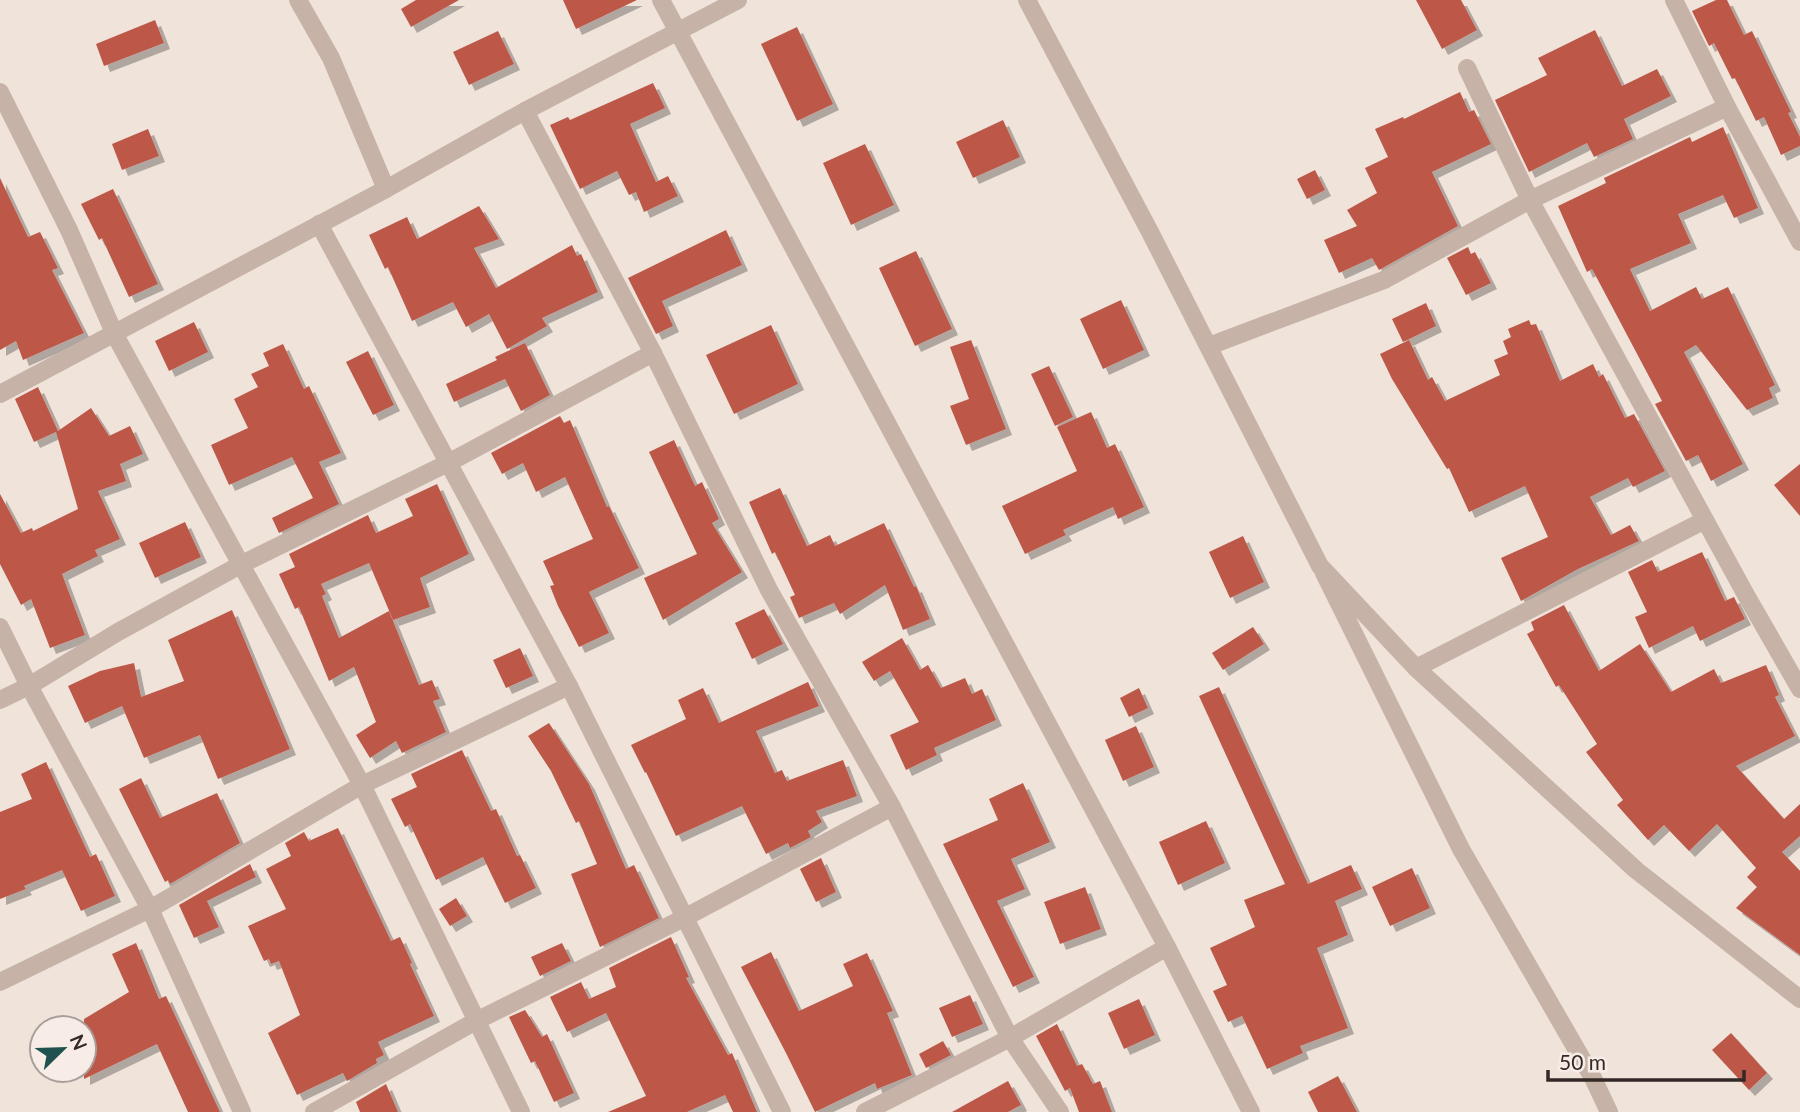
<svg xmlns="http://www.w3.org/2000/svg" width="1800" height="1112" font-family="Lato,sans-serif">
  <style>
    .building { fill: #bd584a; filter: url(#shadow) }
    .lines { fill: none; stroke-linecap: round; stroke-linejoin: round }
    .minor { stroke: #c6b2a7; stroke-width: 18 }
    .tertiary { stroke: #c6b2a7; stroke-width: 18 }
  </style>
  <defs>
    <filter id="shadow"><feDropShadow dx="6" dy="6" stdDeviation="0" flood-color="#0004"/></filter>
  </defs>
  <rect width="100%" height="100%" fill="#efe3da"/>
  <g class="building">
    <polygon points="416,0 459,0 411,27 401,9"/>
    <polygon points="563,0 637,0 576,29"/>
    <polygon points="1416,0 1461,0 1477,30 1442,49"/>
    <polygon points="1716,0 1727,0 1744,35 1752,31 1791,112 1788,113 1800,137 1800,146 1781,155 1764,117 1756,121 1735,78 1732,79 1714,43 1709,46 1692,11"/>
    <polygon points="155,20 164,43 104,66 96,44"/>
    <polygon points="797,27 833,104 797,121 761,44"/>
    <polygon points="1595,30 1622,86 1657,69 1671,96 1624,119 1633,139 1594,157 1587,143 1529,172 1495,100 1547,75 1538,58"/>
    <polygon points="498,31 514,64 469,85 453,52"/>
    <polygon points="653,83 665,108 630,124 656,182 668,176 678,196 644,212 636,192 629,195 617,171 580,189 550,125 568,117 570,120"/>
    <polygon points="1460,92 1469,112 1474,110 1491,144 1432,172 1458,226 1379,270 1372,258 1339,273 1324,240 1357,226 1347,210 1377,193 1365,168 1388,157 1375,129 1403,117 1404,119"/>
    <polygon points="1003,120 1020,157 973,178 956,142"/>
    <polygon points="1723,127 1758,208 1734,218 1723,195 1678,214 1691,243 1630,269 1650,311 1696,287 1702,299 1728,287 1775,385 1769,388 1773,398 1747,410 1696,345 1684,352 1743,464 1711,481 1698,455 1686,461 1655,404 1662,401 1599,282 1592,269 1587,272 1558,206 1606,183 1604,178 1690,137 1692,142"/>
    <polygon points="148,129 159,156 122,170 112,144"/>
    <polygon points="865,144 894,205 851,225 823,163"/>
    <polygon points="1315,170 1325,190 1307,199 1297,179"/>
    <polygon points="0,178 28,237 40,232 58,268 52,270 84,333 23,360 16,341 0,350"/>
    <polygon points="113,189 158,284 129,297 102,238 99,240 81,204"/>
    <polygon points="479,206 499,239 474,248 496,288 572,245 577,256 581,254 598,292 542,318 547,326 507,349 489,314 466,327 453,302 412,321 388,267 385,269 369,235 407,217 417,239"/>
    <polygon points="726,230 742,265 662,301 673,326 656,334 628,278"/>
    <polygon points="1468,247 1471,254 1475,252 1491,283 1466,295 1447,258"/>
    <polygon points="916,251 952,329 915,346 879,268"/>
    <polygon points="1121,300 1144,350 1103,369 1080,319"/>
    <polygon points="1426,303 1436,326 1403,342 1392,319"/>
    <polygon points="1529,320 1531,325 1536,324 1560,381 1593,364 1599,377 1603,374 1625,418 1634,414 1665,471 1633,487 1628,478 1590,497 1611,535 1630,525 1639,541 1578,569 1521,601 1501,558 1548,537 1525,486 1469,512 1449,468 1447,469 1392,379 1380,354 1409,340 1428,380 1432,377 1445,401 1500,375 1494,360 1508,354 1503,341 1511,337 1508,329"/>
    <polygon points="194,322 208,352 169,371 155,341"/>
    <polygon points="771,325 798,384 734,414 706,355"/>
    <polygon points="971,340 1006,429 966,445 950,406 969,399 950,347"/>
    <polygon points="525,343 550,395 521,411 505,379 454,402 446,384 497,360 495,357"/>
    <polygon points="283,344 304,389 309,386 341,453 319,462 339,504 279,533 272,518 313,498 292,457 229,485 211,445 248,428 234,399 258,387 251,374 269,366 263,353"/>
    <polygon points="368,351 394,405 373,415 346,362"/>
    <polygon points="1049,366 1073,417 1055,426 1031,374"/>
    <polygon points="38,387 58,431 91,408 109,436 130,426 143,454 120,464 126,481 98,491 120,539 95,550 98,556 62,574 85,635 50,648 31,599 21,605 0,564 0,494 21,533 32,528 33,531 78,509 56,432 34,442 15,399"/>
    <polygon points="1091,412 1107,448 1115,444 1144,507 1118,519 1113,507 1063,530 1066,535 1025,554 1002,506 1077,471 1057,427"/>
    <polygon points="560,416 564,423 570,420 607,507 609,506 639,568 589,592 609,633 579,647 558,606 550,586 554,585 543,561 593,539 565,477 536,492 523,463 502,474 491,453"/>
    <polygon points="674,440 695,486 702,482 719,519 712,523 742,572 663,620 644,578 697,554 649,452"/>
    <polygon points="1800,464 1800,516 1774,485"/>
    <polygon points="437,484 469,554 420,578 430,607 393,620 369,563 321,584 326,594 322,596 339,638 389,611 419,685 432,680 440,699 433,701 446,732 402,753 396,741 370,758 356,735 376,722 354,667 329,681 299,607 295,609 279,574 295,567 289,554 368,515 376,533 413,516 405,499"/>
    <polygon points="780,488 807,546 830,535 835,546 884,523 914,587 916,586 930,619 903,630 885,585 840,614 834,603 799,618 790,597 795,595 775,552 772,554 749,502"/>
    <polygon points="185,522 201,557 155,578 139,543"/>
    <polygon points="1243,536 1264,582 1230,598 1209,552"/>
    <polygon points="1702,552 1725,601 1734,597 1745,619 1700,641 1693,626 1649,648 1635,617 1647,612 1628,572 1652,560 1658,572"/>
    <polygon points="1564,605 1599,671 1640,644 1671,692 1714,669 1721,683 1766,665 1779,695 1775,697 1795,736 1736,766 1784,819 1800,804 1800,836 1782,852 1800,871 1800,955 1736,908 1757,887 1747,877 1756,868 1717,824 1689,851 1664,825 1648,840 1617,805 1623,800 1586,752 1597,744 1559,685 1556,687 1527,634 1534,630 1531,622"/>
    <polygon points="764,609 783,644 752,659 735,623"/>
    <polygon points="232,610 290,749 218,779 200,735 144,758 122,706 85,723 68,686 100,671 134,663 141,697 184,681 168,640"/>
    <polygon points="1253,627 1264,644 1223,670 1212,653"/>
    <polygon points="902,638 920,670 928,665 941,688 965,678 972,694 982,689 996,720 934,748 937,755 906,770 890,735 919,722 890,671 874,681 862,662"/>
    <polygon points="520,648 533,676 506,688 493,660"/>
    <polygon points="808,682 819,706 756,731 775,773 782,770 787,781 843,760 857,796 816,811 822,822 808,831 811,837 790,848 788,843 766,854 742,806 676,836 646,772 645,773 631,745 686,719 678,700 703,688 719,723"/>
    <polygon points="1219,687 1308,884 1351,865 1362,889 1335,901 1348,935 1317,948 1348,1028 1300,1046 1303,1053 1267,1069 1242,1016 1228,1022 1213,991 1227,985 1210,948 1255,927 1244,900 1285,884 1199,696"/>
    <polygon points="1139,688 1148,708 1129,717 1120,698"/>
    <polygon points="549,723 589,784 626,869 634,865 659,918 600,947 571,874 597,864 579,821 576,823 551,771 528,736"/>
    <polygon points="1136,726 1154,767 1123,781 1105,740"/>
    <polygon points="462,750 491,811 496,809 517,856 520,855 536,888 505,903 483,857 436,880 410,824 405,827 391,799 417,787 411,774"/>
    <polygon points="46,762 90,857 96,854 115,896 81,911 62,870 24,886 26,889 0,899 0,812 32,799 21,774"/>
    <polygon points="141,778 160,818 217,793 240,843 170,884 168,880 165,882 119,789"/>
    <polygon points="1023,783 1050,842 1011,859 1025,889 997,901 1034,977 1013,987 943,844 998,820 989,799"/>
    <polygon points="1206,821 1225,863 1178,885 1159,842"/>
    <polygon points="338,828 391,941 400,937 412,963 410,964 434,1016 378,1042 384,1055 376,1059 377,1063 347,1081 343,1073 297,1095 268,1033 300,1015 279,961 271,964 269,959 264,961 248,926 286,909 266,869 291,856 285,843 304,832 309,841"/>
    <polygon points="821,858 836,892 816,902 800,869"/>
    <polygon points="250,864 256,877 207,901 219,927 194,938 179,905"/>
    <polygon points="1412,868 1430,908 1390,926 1372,887"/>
    <polygon points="1085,887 1101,929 1060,944 1044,902"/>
    <polygon points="456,898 467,916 450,926 439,909"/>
    <polygon points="671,937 689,977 686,978 728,1055 732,1053 757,1112 733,1112 725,1095 687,1112 608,1112 646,1096 606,1013 567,1032 550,997 581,982 589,999 616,987 609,968"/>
    <polygon points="136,943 159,999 166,996 220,1112 188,1112 157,1044 84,1079 84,1019 129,992 112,954"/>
    <polygon points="562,943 571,961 540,976 531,957"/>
    <polygon points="771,952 799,1011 853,986 843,964 867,953 893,1011 887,1013 912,1075 877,1089 875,1083 815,1112 786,1053 741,967"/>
    <polygon points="970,995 983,1024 952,1037 939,1008"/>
    <polygon points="1139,999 1155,1035 1124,1049 1108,1013"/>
    <polygon points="525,1010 542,1037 547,1034 574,1093 554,1102 535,1061 531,1063 509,1017"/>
    <polygon points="1057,1024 1077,1066 1082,1064 1093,1084 1100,1081 1112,1112 1079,1112 1070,1088 1065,1091 1036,1036"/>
    <polygon points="1731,1033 1767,1073 1749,1090 1712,1050"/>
    <polygon points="943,1041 951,1055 926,1068 919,1054"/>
    <polygon points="1338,1076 1357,1112 1318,1112 1308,1092"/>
    <polygon points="1008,1081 1021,1105 1008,1112 952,1112"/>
    <polygon points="386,1084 398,1112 360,1112 356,1102"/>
  </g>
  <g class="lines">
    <g class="minor">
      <polyline points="298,0 331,58 386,189"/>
      <polyline points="661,0 1167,947 1251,1112"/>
      <polyline points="1674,0 1727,107 1800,242"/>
      <polyline points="1467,68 1530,200 1746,595 1800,689"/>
      <polyline points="0,92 69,230 115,335 362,785 521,1112"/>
      <polyline points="525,111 653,353 769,590 892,807 1010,1038 1060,1112"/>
      <polyline points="319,224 569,686 782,1112"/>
      <polyline points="1209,346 1384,280 1530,200 1727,107"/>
      <polyline points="0,394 386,189 525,111 738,0"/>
      <polyline points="1324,573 1461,849 1593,1078 1609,1112"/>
      <polyline points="0,627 29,686 150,909 242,1112"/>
      <polyline points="1416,668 1705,520"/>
      <polyline points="0,700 29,686 118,632 242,564 448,463 653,353"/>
      <polyline points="0,982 150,909 362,785 569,686"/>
      <polyline points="314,1112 476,1021 684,918 892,807"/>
      <polyline points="865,1112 1010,1038 1167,947"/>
    </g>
    <polyline class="tertiary" points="1027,0 1150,232 1320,566 1416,668 1636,870 1800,999"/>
  </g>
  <g transform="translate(63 1049) rotate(67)"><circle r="33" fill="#f8ede6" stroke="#a99f9a" stroke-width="2"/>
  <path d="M0-5L12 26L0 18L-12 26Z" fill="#1f524f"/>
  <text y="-10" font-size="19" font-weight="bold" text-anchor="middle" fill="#332927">N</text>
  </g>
  <path d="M1548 1070v10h196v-10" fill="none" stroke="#332927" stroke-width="3.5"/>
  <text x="1559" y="1070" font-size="21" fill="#332927" stroke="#f8ede6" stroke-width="5" paint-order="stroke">50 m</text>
</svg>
